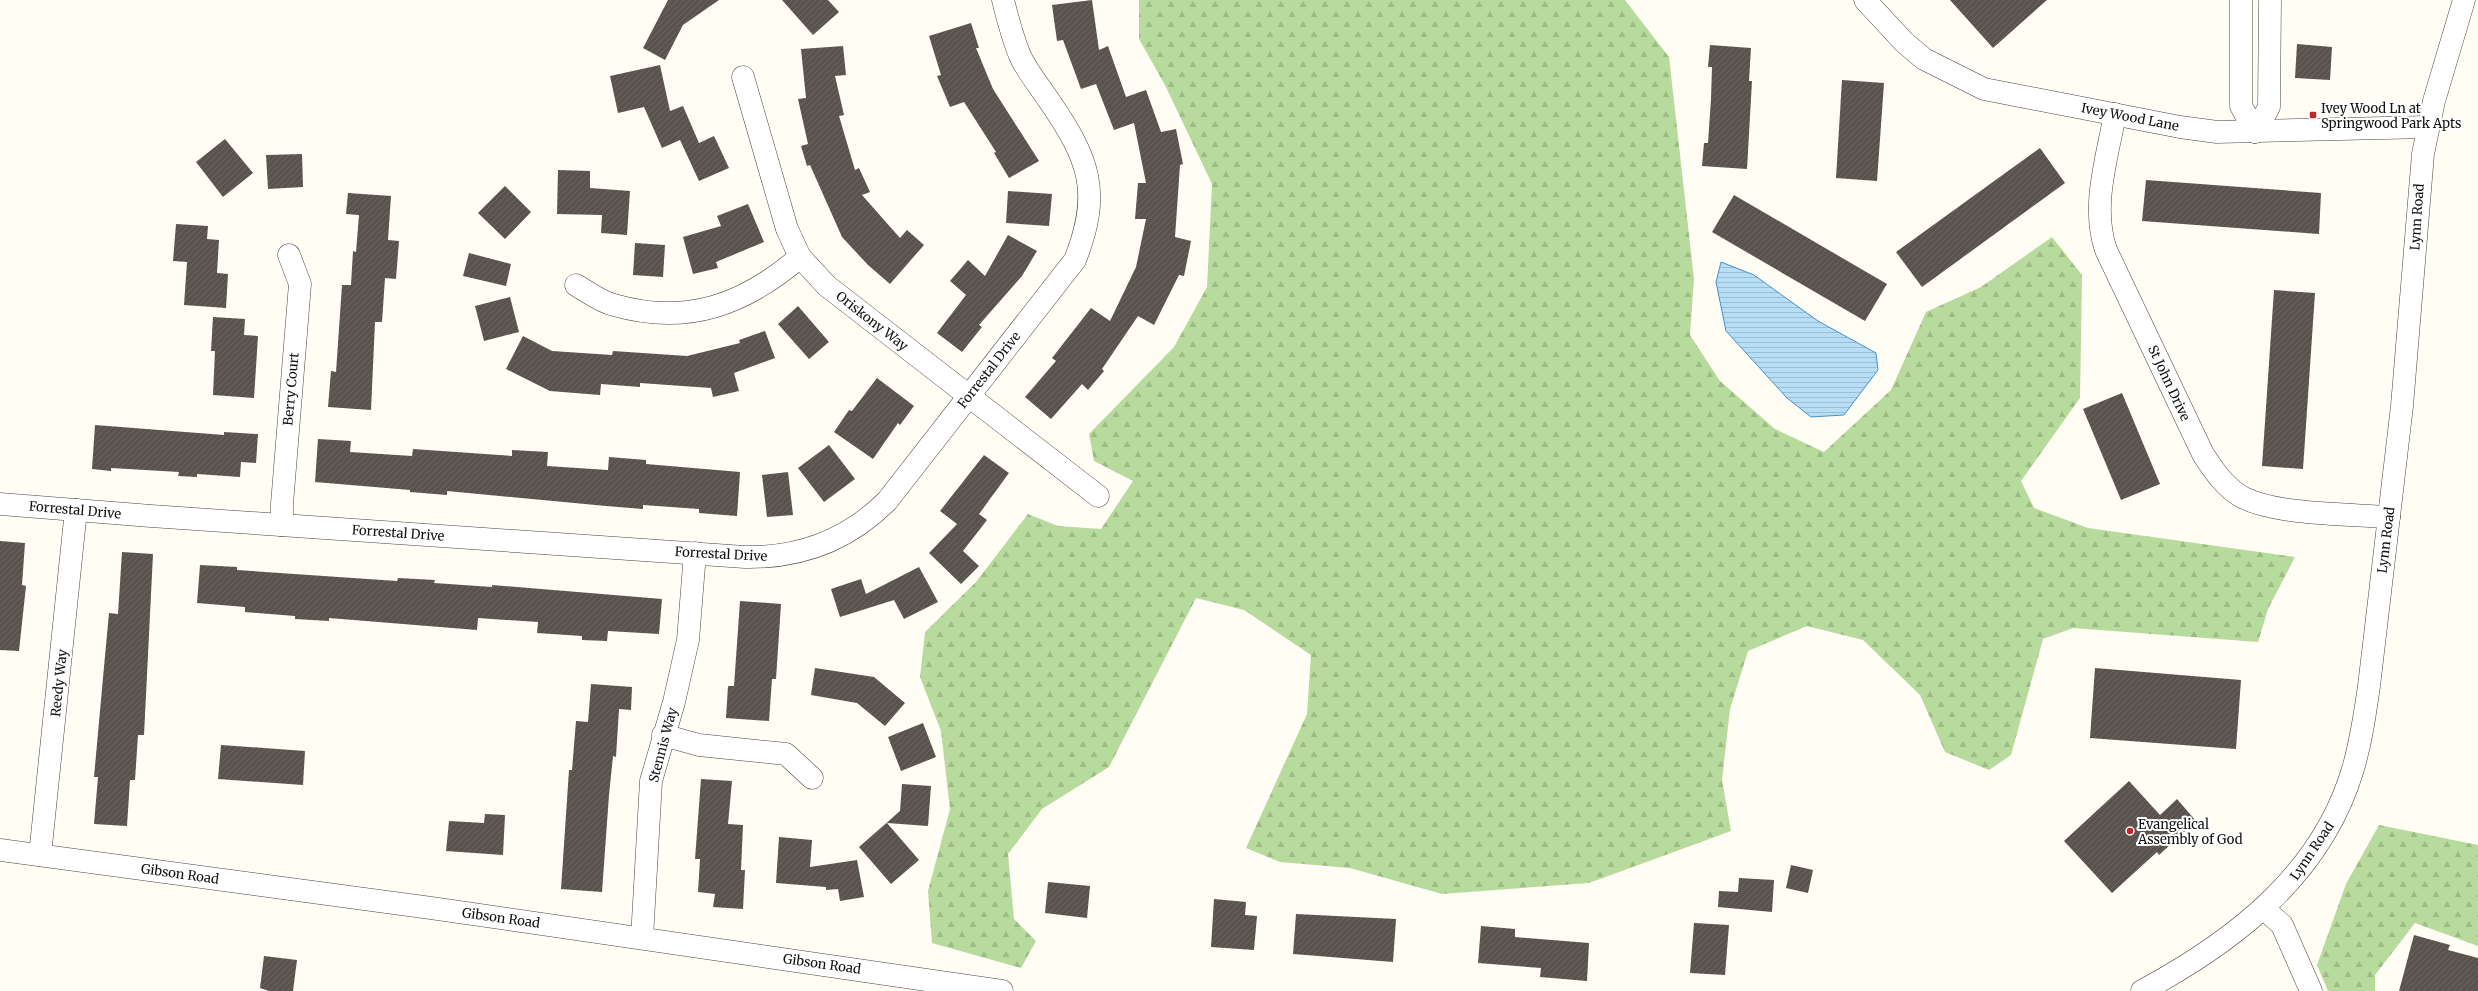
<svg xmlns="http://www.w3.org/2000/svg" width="2478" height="991" font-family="Merriweather,serif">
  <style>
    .forest { fill: url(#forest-firs) }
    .water { fill: url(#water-rules); stroke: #3f92ce }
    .building { fill: url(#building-hatch) }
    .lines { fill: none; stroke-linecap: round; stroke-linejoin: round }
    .minor-casing { stroke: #434343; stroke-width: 23 }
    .minor { stroke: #fff; stroke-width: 22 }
    .poi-dot { fill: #c2272b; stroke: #fff; stroke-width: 1.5 }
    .labels { text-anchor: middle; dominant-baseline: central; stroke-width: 4; stroke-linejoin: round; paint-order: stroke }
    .poi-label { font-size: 13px; fill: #101010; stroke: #fff; text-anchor: start }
    .street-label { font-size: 13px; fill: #101010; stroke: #fff }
  </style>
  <defs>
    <pattern id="forest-firs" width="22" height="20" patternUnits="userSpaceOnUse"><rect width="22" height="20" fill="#b7db9c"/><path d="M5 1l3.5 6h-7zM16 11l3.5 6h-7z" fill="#9cbb85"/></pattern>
    <pattern id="water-rules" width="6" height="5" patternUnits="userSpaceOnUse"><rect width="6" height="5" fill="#b8def6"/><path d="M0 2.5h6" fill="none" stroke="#9dbdd2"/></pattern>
    <pattern id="building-hatch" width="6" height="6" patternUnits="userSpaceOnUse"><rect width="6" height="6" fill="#59524d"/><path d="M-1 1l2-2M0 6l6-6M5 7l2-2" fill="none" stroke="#6c6662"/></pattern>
  </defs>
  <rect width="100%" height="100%" fill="#fffdf4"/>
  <g class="forest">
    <polygon points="1139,0 1625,0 1669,57 1694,279 1690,335 1720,381 1775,429 1824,452 1891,390 1926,312 1981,287 2052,237 2082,275 2080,398 2021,481 2034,508 2088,528 2295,557 2268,609 2258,642 2073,628 2043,639 2011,755 1989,770 1945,752 1920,695 1863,640 1807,626 1748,651 1730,709 1722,780 1731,831 1589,883 1442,894 1350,868 1280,862 1246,848 1307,714 1311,655 1244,610 1196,598 1109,767 1042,809 1008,854 1014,919 1036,941 1021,968 932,943 928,891 950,809 941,731 920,677 925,632 976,582 1028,514 1058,526 1101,529 1133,481 1094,461 1089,434 1174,347 1207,287 1212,184 1165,85 1139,39"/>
    <polygon points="2379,825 2478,845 2478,946 2415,923 2375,975 2375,991 2328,991 2317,965 2346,884"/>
  </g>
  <polygon class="water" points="1721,262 1754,275 1818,321 1876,353 1878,370 1844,415 1811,417 1787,398 1726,331 1716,282"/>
  <g class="building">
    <polygon points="668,0 719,0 683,25 665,60 643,48"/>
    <polygon points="782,0 828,0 839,12 813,35"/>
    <polygon points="1092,0 1099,50 1108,46 1126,97 1146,90 1161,132 1176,129 1183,164 1180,165 1175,237 1191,241 1184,276 1179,275 1154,325 1138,316 1102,369 1104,371 1088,390 1082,384 1051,419 1025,397 1056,361 1052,358 1091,308 1110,321 1136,267 1146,219 1135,219 1138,183 1146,183 1134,123 1114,130 1096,84 1081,89 1063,40 1057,41 1052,5"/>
    <polygon points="1950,0 2047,0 1993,48"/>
    <polygon points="971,23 979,48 976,48 993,89 1039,161 1009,178 994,153 996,152 964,102 950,107 937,76 941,75 929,36"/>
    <polygon points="2297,44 2332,47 2330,80 2295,78"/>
    <polygon points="1710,45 1751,48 1749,81 1752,81 1747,169 1702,166 1704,143 1708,143 1711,99 1712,67 1708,67"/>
    <polygon points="843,46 846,75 835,76 844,115 839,116 855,170 859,168 870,192 862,195 900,238 907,230 924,245 890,284 868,265 842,237 810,165 807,166 801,146 808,144 798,99 806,98 801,49"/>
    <polygon points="660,65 670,111 683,106 699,143 714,136 729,168 699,181 680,140 662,148 644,107 618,113 610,76"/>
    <polygon points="1842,80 1884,83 1877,181 1836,178"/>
    <polygon points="225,139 253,173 223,197 196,162"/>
    <polygon points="2040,148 2065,183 1922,287 1896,252"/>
    <polygon points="302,154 303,187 268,189 266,155"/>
    <polygon points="558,170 590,171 590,188 630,191 627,235 601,233 602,215 557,214"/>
    <polygon points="2146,180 2321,193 2319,234 2142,221"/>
    <polygon points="505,186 531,212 505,239 478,213"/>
    <polygon points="1008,191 1052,194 1049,226 1006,223"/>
    <polygon points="348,193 391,196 388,240 399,241 396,279 385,278 382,322 375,322 371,410 328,407 331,371 336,372 342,285 351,285 353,251 356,252 359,215 346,214"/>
    <polygon points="1734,195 1887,284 1865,321 1712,232"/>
    <polygon points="748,204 764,242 716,262 718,268 693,274 683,237 721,226 717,216"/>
    <polygon points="176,224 208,226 207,239 219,240 217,273 228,274 226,308 184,305 187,262 173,261"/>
    <polygon points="1008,235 1037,251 1022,276 979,325 982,327 962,352 937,333 966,295 950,281 968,260 985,276"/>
    <polygon points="635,243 665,245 663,277 633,275"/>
    <polygon points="469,253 511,264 506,286 463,276"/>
    <polygon points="2274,290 2315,293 2303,469 2262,466"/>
    <polygon points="510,297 519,332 484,341 475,306"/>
    <polygon points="798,306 829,342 809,359 778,324"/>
    <polygon points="213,317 245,319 244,335 258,336 254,398 213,395 215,351 211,351"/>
    <polygon points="765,331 775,358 734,373 739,391 713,397 711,388 640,383 640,387 601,384 600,395 550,391 506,369 523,336 552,351 612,355 613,351 687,356 740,343 739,340"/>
    <polygon points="877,378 914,406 900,425 898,423 873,459 834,432 849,410 852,411"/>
    <polygon points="2122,393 2160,484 2121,500 2083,409"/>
    <polygon points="95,425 224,435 224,432 258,434 256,463 241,462 240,477 197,474 197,477 178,476 179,472 111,468 111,471 92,469"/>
    <polygon points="318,439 351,441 350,452 412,456 413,449 512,456 512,450 548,452 547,466 608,470 609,457 646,460 646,464 740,472 737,516 699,513 699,509 643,505 643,509 606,506 447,491 447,495 410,492 410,490 315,482"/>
    <polygon points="829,445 855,479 824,502 798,468"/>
    <polygon points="984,455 1009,473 979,514 987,520 963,551 979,566 961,584 929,553 957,524 940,511"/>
    <polygon points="788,472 793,515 767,517 762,475"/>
    <polygon points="0,541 25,543 22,585 26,586 19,651 0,650"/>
    <polygon points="122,552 153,554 144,735 138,735 135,780 130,780 127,826 94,824 98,777 94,777 105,656 109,613 118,614"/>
    <polygon points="200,565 237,567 237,570 397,581 398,578 435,580 434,583 492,587 492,585 662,599 659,634 608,631 607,641 582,640 582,636 537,633 538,622 478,618 477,630 329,618 329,621 295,619 295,616 245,612 245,607 197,603"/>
    <polygon points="919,567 938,602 904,619 894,600 840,617 831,589 861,579 866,594"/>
    <polygon points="740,601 781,604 776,679 772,679 769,721 726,718 728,686 734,686"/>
    <polygon points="815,668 874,677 905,703 885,726 857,703 811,695"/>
    <polygon points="2095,668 2241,680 2236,749 2090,738"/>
    <polygon points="591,684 632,687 631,710 619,709 616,757 613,756 609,795 602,892 561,889 569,770 572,770 576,721 588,722"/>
    <polygon points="923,723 936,757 901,771 888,737"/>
    <polygon points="221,745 305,751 303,785 218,779"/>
    <polygon points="701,779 732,781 728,824 743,825 741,870 745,870 743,909 713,907 715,894 698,892 700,859 695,859"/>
    <polygon points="2129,781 2160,815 2177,799 2196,821 2159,855 2157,852 2112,893 2064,841"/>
    <polygon points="902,784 931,786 928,826 887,823 919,860 891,884 859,847 900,811"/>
    <polygon points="485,814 505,815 503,855 446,851 449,821 484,823"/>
    <polygon points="779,837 812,840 810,867 857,860 864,897 840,901 838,889 826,890 826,887 776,883"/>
    <polygon points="1791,865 1813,870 1808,893 1786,888"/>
    <polygon points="1739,878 1774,880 1772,912 1718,907 1719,891 1738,892"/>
    <polygon points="1048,882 1090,886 1087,918 1045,913"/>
    <polygon points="1214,899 1246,902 1245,915 1257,916 1254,950 1211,947"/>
    <polygon points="1296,914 1396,919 1393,962 1293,954"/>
    <polygon points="1694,923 1729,925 1725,975 1690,973"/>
    <polygon points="1481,926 1515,929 1515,937 1589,943 1587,981 1540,977 1541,968 1478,963"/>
    <polygon points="2414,935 2450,945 2448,950 2478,958 2478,991 2399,991"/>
    <polygon points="264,956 297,960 293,991 269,991 260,988"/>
  </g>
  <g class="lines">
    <g class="minor-casing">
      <g id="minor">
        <polyline points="1865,0 1904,42 1924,59 1984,89 2180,127 2217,132 2428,127"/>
        <polyline points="2241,0 2241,106 2255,132"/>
        <polyline points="743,77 787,229 800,257 827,286 1098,496"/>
        <path d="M 2115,114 C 2107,159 2091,206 2106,250 L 2203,454 C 2214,471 2226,489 2244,498 C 2279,515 2349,514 2389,517"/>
        <polyline points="2255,132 2269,107 2270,0"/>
        <path d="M 576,285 C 588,292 601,302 614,305 C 687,326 744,305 800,257"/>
        <path d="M 0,504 L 151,516 L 745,557 C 800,558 848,540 887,501 L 1075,260 C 1102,192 1089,159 1050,102 C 1040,87 1029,74 1021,58 C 1013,40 1008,20 1003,0"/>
        <polyline points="282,525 282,504 300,284 289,255"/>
        <polyline points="663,735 699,745 786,754 812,778"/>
        <polyline points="0,850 431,908 1002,991"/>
        <polyline points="40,855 76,510"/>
        <polyline points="2264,909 2282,925 2311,991"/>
        <polyline points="642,938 651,781 674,702 688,640 695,553"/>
        <path d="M 2142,991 C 2235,941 2322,874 2353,769 C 2361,742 2365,714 2369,686 L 2402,406 L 2423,154 L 2434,101 L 2464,0"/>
      </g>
    </g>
    <use href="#minor" class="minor"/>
  </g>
  <g class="poi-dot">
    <rect x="2309" y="111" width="8" height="8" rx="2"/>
    <circle cx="2130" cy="831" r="4"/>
  </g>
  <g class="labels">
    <g class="poi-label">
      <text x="2321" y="108">Ivey Wood Ln at<tspan x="2321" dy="15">Springwood Park Apts</tspan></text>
      <text x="2138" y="824">Evangelical<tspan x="2138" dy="15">Assembly of God</tspan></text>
    </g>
    <g class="street-label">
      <text transform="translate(2130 117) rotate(11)">Ivey Wood Lane</text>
      <text transform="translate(2417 217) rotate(-86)">Lynn Road</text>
      <text transform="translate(872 321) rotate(38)">Oriskony Way</text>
      <text transform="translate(989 370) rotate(-52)">Forrestal Drive</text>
      <text transform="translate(2169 383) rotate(65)">St John Drive</text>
      <text transform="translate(291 389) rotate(-85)">Berry Court</text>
      <text transform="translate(75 510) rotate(5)">Forrestal Drive</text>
      <text transform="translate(398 533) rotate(4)">Forrestal Drive</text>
      <text transform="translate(2386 540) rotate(-83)">Lynn Road</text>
      <text transform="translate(721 554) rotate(3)">Forrestal Drive</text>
      <text transform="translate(59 683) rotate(-84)">Reedy Way</text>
      <text transform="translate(663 745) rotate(-75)">Stennis Way</text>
      <text transform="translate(2312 851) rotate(-56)">Lynn Road</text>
      <text transform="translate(180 874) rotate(8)">Gibson Road</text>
      <text transform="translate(501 918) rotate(8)">Gibson Road</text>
      <text transform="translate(822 964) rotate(8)">Gibson Road</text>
    </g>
  </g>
</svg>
